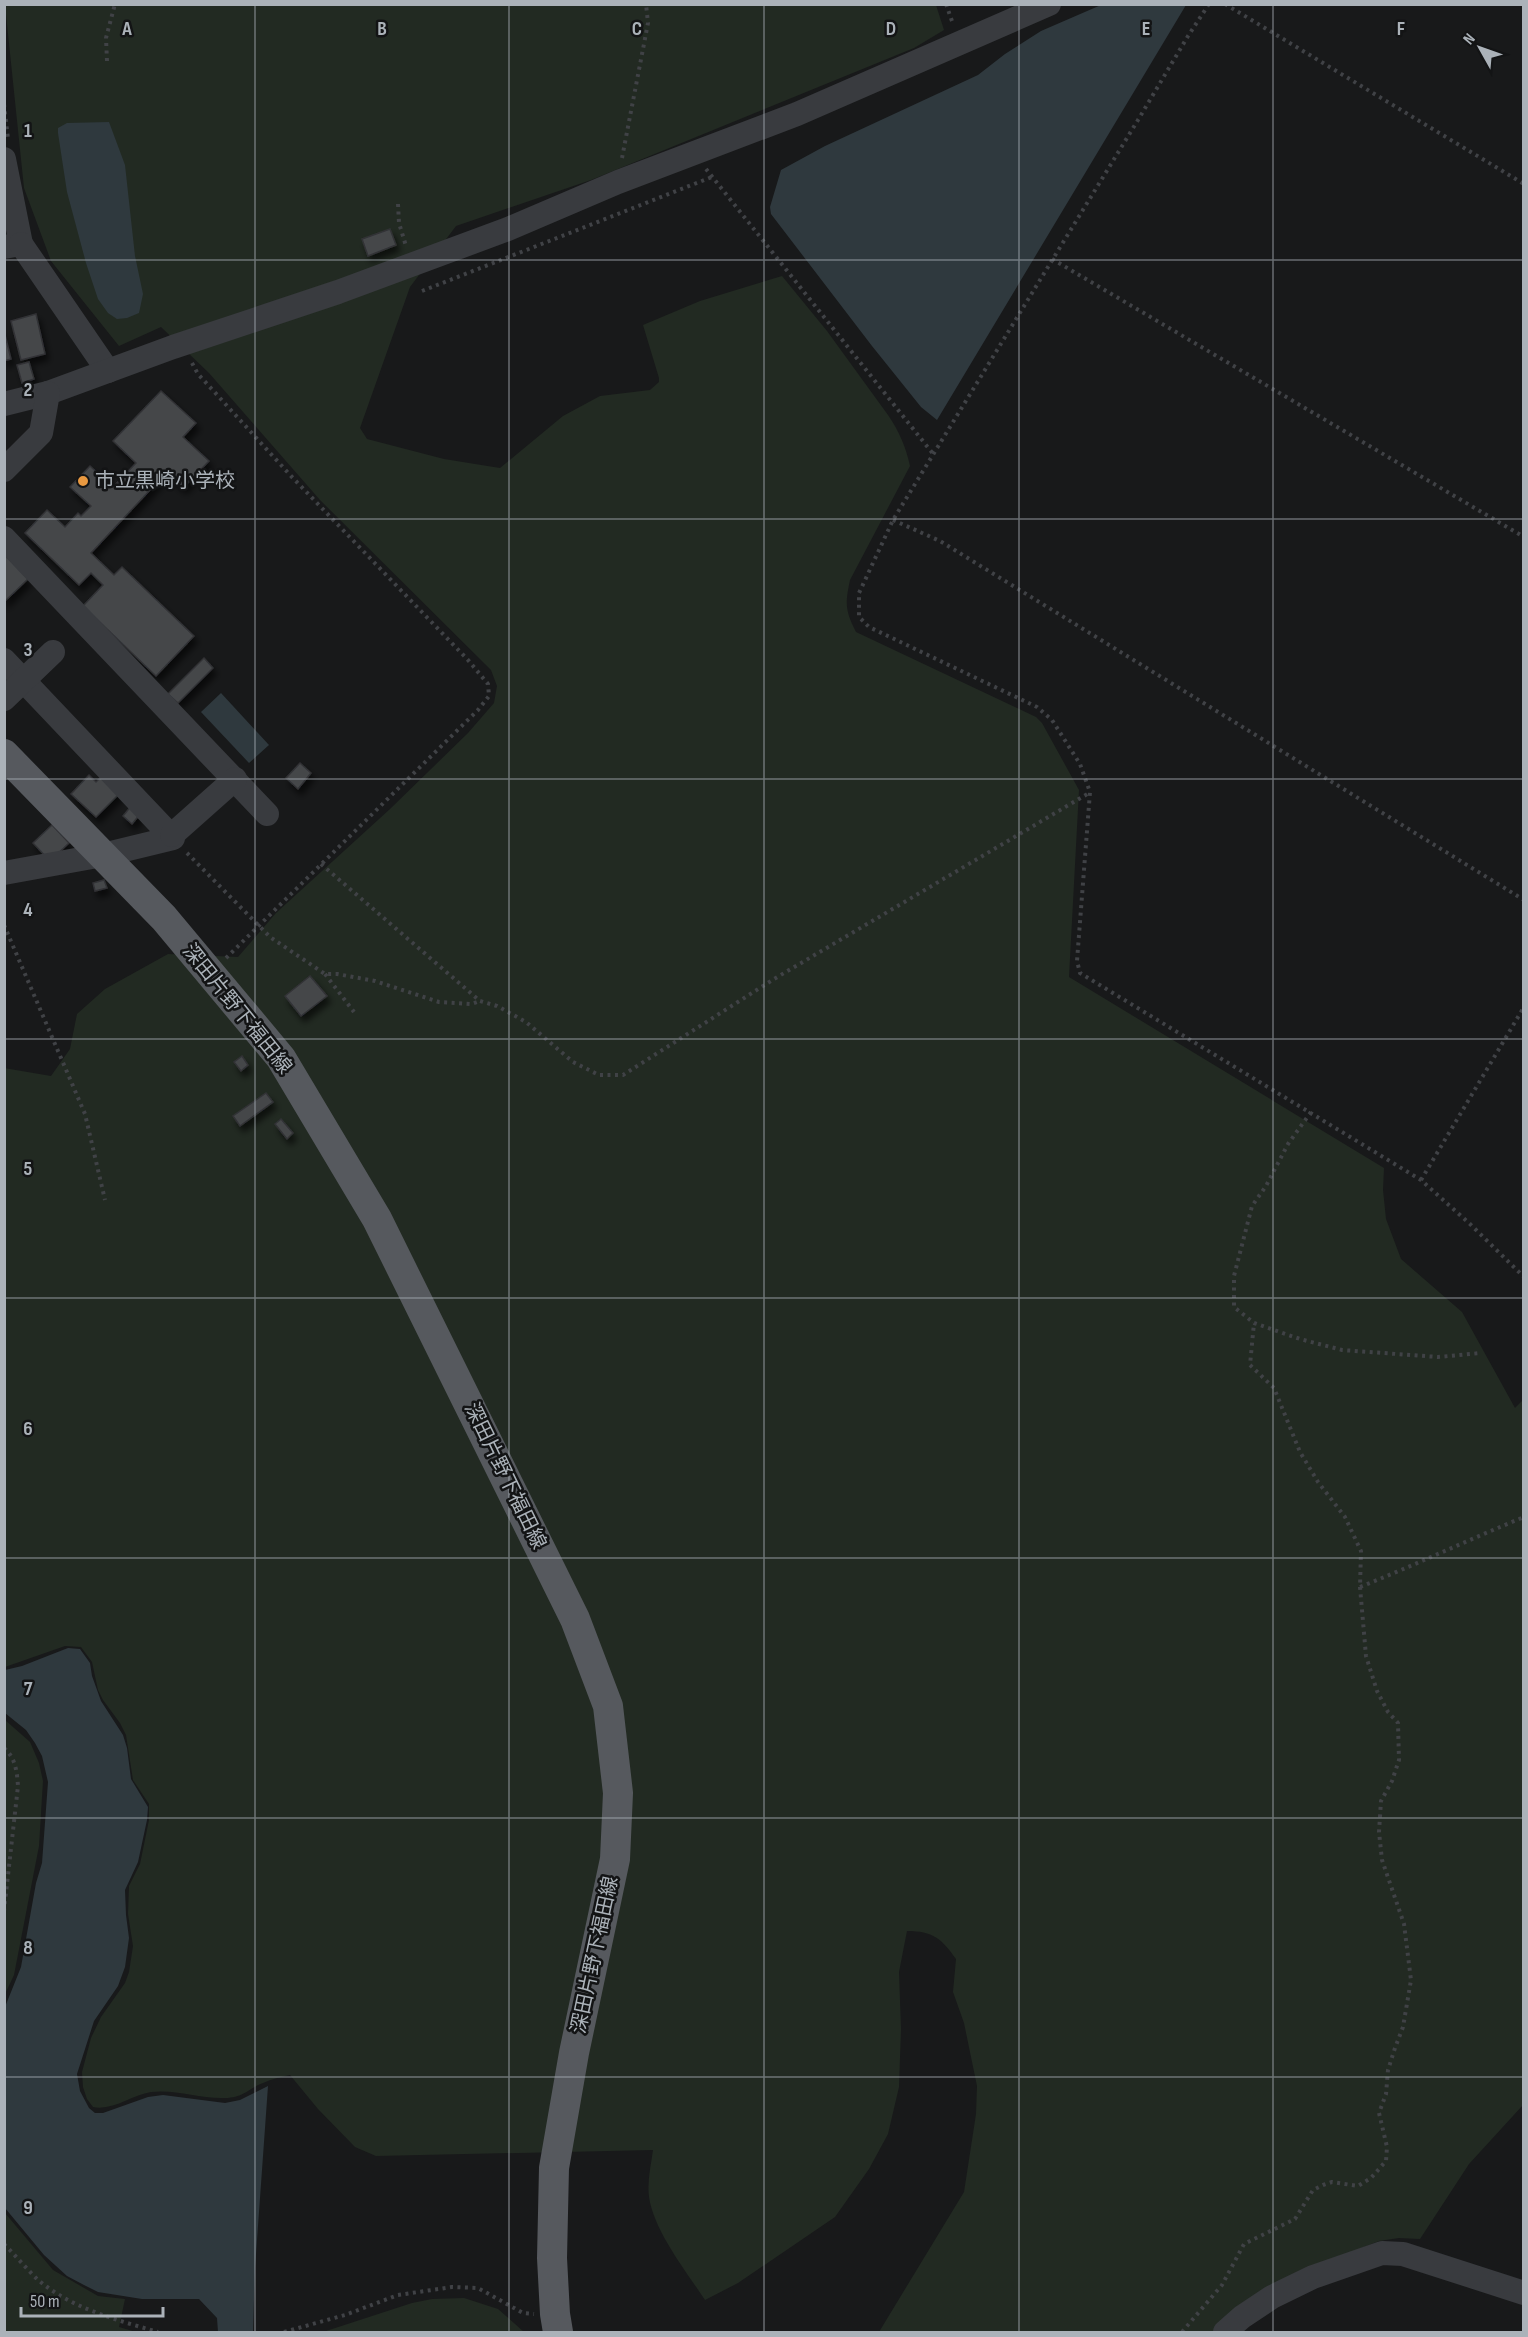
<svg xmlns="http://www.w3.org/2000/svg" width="1528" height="2337" font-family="'Sofia Sans Condensed','Noto Sans JP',sans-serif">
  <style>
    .green { fill: #222a22 }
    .water { fill: #2f393e }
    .building { fill: #45474a; stroke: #323336; stroke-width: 1.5; filter: url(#shadow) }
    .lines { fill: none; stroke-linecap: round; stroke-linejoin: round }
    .path { stroke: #404246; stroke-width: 4; stroke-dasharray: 3 4.5; stroke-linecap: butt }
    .minor { stroke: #393b3f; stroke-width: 24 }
    .major { stroke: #56595e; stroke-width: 30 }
    .grid { fill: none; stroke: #abb2b9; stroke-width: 1.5; stroke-opacity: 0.55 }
    .poi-dot { fill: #e99941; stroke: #131415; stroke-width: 2 }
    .labels { text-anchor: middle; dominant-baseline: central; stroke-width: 5; stroke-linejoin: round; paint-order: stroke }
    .poi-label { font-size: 20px; fill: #abb2b9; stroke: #131415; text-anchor: start }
    .street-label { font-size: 20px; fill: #abb2b9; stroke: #131415 }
    .grid-label { font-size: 20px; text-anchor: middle; font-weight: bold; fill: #abb2b9; stroke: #131415; stroke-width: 5; stroke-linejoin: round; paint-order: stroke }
  </style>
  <defs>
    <filter id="shadow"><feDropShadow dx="3.5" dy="6" stdDeviation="3" flood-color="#0009"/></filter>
  </defs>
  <rect width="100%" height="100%" fill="#18191a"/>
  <g class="green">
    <path d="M 5,5 L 936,5 L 944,30 L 914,48 L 591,180 L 456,226 L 410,287 L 360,428 L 367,439 L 444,459 L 500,468 L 563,416 L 600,396 L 650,390 L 659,382 L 659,378 L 643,325 L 700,301 L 782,276 L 827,331 L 888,415 C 899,431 906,447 910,466 L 850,580 C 845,604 845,610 856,632 L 1036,717 L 1042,723 L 1079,790 L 1069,977 L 1384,1168 L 1383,1190 L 1386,1219 L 1401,1259 L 1462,1312 L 1515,1408 L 1523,1400 L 1523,2105 L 1469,2164 L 1420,2239 L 1399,2238 L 1379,2241 L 1294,2275 L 1226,2318 L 1213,2332 L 879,2332 L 964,2192 L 976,2114 L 977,2086 L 964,2023 L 953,1992 L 956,1959 C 942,1939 933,1931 907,1931 L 899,1972 L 901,2029 L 899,2087 L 888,2134 L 869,2169 L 835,2217 L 738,2283 L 705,2300 C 686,2271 654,2231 649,2197 C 647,2181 651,2165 653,2150 L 376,2156 L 355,2147 L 318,2109 L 290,2075 C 281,2077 272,2079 263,2083 C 247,2089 245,2097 225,2098 C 200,2099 176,2089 151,2092 C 132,2095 113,2111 93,2107 L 87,2099 L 83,2087 L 82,2072 L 91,2038 L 101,2017 L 125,1983 L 129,1972 L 133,1946 L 128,1914 L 129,1886 L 140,1864 L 149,1820 L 149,1804 L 133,1780 L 126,1735 L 120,1723 L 103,1700 L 98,1690 L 92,1662 L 81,1647 L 65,1646 L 5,1667 L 4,1068 L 51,1076 L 70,1049 L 77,1014 L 105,989 L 168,954 L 238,957 L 276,913 L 390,809 L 468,733 L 494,703 L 497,686 L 491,670 L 320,500 L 209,373 L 161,327 L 119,346 L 51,261 L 24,188 Z"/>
    <polygon points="5,1720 30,1742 39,1763 43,1781 39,1846 14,1975 5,1994"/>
    <polygon points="5,2213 53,2270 98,2296 125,2299 119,2327 136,2332 5,2332"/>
    <polygon points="464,2298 498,2309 524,2332 323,2332 412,2303 432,2299"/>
  </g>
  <g class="water">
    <polygon points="1101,5 1186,5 937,420 921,407 872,346 771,214 770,207 781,170 825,146 978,75 1005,54 1041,31"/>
    <polygon points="109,122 125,165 135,256 143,294 139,313 127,318 117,319 108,313 98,299 86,263 67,192 58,133 58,128 67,123"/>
    <polygon points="221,693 269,745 249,763 201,712"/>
    <polygon points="68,1648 80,1649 90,1663 92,1676 101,1701 123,1735 127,1748 131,1779 148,1807 147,1820 138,1862 125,1890 126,1915 129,1938 125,1967 118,1986 94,2021 77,2074 80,2091 89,2108 95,2113 103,2113 148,2097 163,2095 225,2103 240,2100 268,2086 255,2268 253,2332 218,2332 217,2318 199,2299 142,2299 98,2292 84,2285 67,2276 44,2255 5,2208 5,2007 21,1967 36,1883 42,1863 48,1782 42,1756 35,1743 26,1730 5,1713 5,1670 22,1666"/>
  </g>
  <g class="building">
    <polygon points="390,229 396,245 368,256 362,239"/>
    <polygon points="36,314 45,354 21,360 11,321"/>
    <polygon points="4,331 11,359 4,361"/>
    <polygon points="29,362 34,379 22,383 17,365"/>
    <polygon points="161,391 196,423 183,437 209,461 183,488 166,473 91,553 114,575 122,567 194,636 156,676 83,606 103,585 91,573 79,585 25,533 47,510 65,527 78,513 81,516 91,506 70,487 90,466 113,487 136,463 113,441"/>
    <polygon points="7,557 28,579 4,602 4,559"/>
    <polygon points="204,658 213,668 178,703 168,694"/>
    <polygon points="300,763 311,773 298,789 286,778"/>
    <polygon points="89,775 96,782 103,775 121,792 96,817 71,794"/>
    <polygon points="132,805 141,813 132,824 123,816"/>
    <polygon points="52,825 69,843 50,861 33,843"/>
    <polygon points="104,880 107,888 95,891 93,883"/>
    <polygon points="310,976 327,996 301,1016 285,996"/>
    <polygon points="242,1056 248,1065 241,1071 234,1062"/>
    <polygon points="266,1093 273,1102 240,1126 233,1116"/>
    <polygon points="281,1119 293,1133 287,1139 275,1124"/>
  </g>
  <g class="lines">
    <g class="path">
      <polyline points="946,4 953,24"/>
      <polyline points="1209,4 1188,36 1138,120 893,520 859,593 859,617 869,627 1037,707 1052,720 1080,764 1090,792 1077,961 1080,973 1421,1180 1470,1224 1524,1277"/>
      <polyline points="1225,4 1524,184"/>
      <polyline points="107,61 106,38 115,4"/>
      <polyline points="4,104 8,139"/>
      <polyline points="622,158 648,23 646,4"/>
      <polyline points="706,169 934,455"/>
      <polyline points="398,204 399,223 406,246"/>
      <polyline points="1052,259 1524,537"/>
      <polyline points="422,291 712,177"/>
      <polyline points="192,363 198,374 291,476 468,660 488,684 489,696 478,710 226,958"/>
      <polyline points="893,520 940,541 1524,900"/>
      <polyline points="187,853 270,937 325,974 337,974 375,981 439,1002 471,1004 480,1001"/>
      <polyline points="321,864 480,1001 497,1006 526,1022 573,1062 599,1075 623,1075 774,979 1089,793"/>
      <polyline points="4,925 85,1114 105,1200"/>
      <polyline points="325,974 354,1012"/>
      <polyline points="1311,1112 1288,1144 1266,1186 1252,1206 1234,1276 1234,1307 1254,1323 1300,1339 1342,1350 1438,1357 1481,1353"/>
      <polyline points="1421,1180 1524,1007"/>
      <path d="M 1360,1587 C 1415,1565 1468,1540 1524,1517"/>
      <path d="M 4,1748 C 16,1758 17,1773 18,1786 L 4,1911"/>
      <path d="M 4,2244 C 15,2255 25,2267 36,2278 C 69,2308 117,2320 158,2332"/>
      <polyline points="284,2332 345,2315 398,2295 452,2287 478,2288 523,2313 534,2314"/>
      <polyline points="1182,2332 1222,2285 1244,2244 1295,2219 1313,2190 1323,2185 1332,2182 1358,2186 1371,2178 1386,2161 1387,2147 1379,2113 1386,2094 1388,2070 1395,2048 1403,2027 1411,1980 1404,1924 1382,1860 1379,1832 1381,1801 1392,1781 1399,1760 1398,1723 1388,1712 1377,1691 1366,1656 1360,1587 1361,1551 1345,1517 1318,1482 1300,1452 1274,1388 1250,1365 1254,1323"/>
    </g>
    <g class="minor">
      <polyline points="4,159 21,244 4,247"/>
      <polyline points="21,244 108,371"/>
      <polyline points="4,404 48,393 173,347 338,292 508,229 618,182 797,114 1049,4"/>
      <polyline points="4,470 41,433 48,393"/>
      <polyline points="4,538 267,814"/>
      <polyline points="4,660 173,838 103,855 4,873"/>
      <polyline points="4,699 53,652"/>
      <polyline points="172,835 235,779"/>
      <polyline points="1225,2332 1242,2317 1272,2297 1313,2277 1382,2253 1403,2254 1524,2293"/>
    </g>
    <polyline class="major" points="4,754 164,918 281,1058 377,1219 575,1619 608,1706 618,1793 615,1859 574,2053 554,2168 552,2258 555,2314 558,2332"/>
  </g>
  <path class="grid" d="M 255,4 L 255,2332M 509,4 L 509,2332M 764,4 L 764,2332M 1019,4 L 1019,2332M 1273,4 L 1273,2332M 4,260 L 1524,260M 4,519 L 1524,519M 4,779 L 1524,779M 4,1039 L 1524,1039M 4,1298 L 1524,1298M 4,1558 L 1524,1558M 4,1818 L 1524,1818M 4,2077 L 1524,2077"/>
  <circle class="poi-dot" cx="83" cy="481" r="6"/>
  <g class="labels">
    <g class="poi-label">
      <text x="95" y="481">市立黒崎小学校</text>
    </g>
    <g class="street-label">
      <text transform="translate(237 1009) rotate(51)">深田片野下福田線</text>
      <text transform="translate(505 1476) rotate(64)">深田片野下福田線</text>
      <text transform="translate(595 1955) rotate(-78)">深田片野下福田線</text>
    </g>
  </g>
  <g class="grid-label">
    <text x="127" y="35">A</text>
    <text x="382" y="35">B</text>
    <text x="637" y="35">C</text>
    <text x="891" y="35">D</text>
    <text x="1146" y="35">E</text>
    <text x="1401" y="35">F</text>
    <text x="28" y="137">1</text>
    <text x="28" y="396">2</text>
    <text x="28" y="656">3</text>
    <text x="28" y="916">4</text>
    <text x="28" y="1175">5</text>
    <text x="28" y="1435">6</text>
    <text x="28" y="1695">7</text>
    <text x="28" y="1954">8</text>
    <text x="28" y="2214">9</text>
  </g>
  <rect width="1528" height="2337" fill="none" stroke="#abb2b9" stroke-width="12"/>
  <g transform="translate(1480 48) rotate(310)" stroke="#131415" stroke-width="4.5" paint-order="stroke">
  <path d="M0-4.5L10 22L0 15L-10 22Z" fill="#abb2b9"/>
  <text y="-9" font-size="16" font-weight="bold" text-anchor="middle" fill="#abb2b9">N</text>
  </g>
  <path d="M21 2307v9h142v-9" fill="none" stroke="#abb2b9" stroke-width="3"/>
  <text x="30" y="2307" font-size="18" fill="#abb2b9" stroke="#131415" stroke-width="4.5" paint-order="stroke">50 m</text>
</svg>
